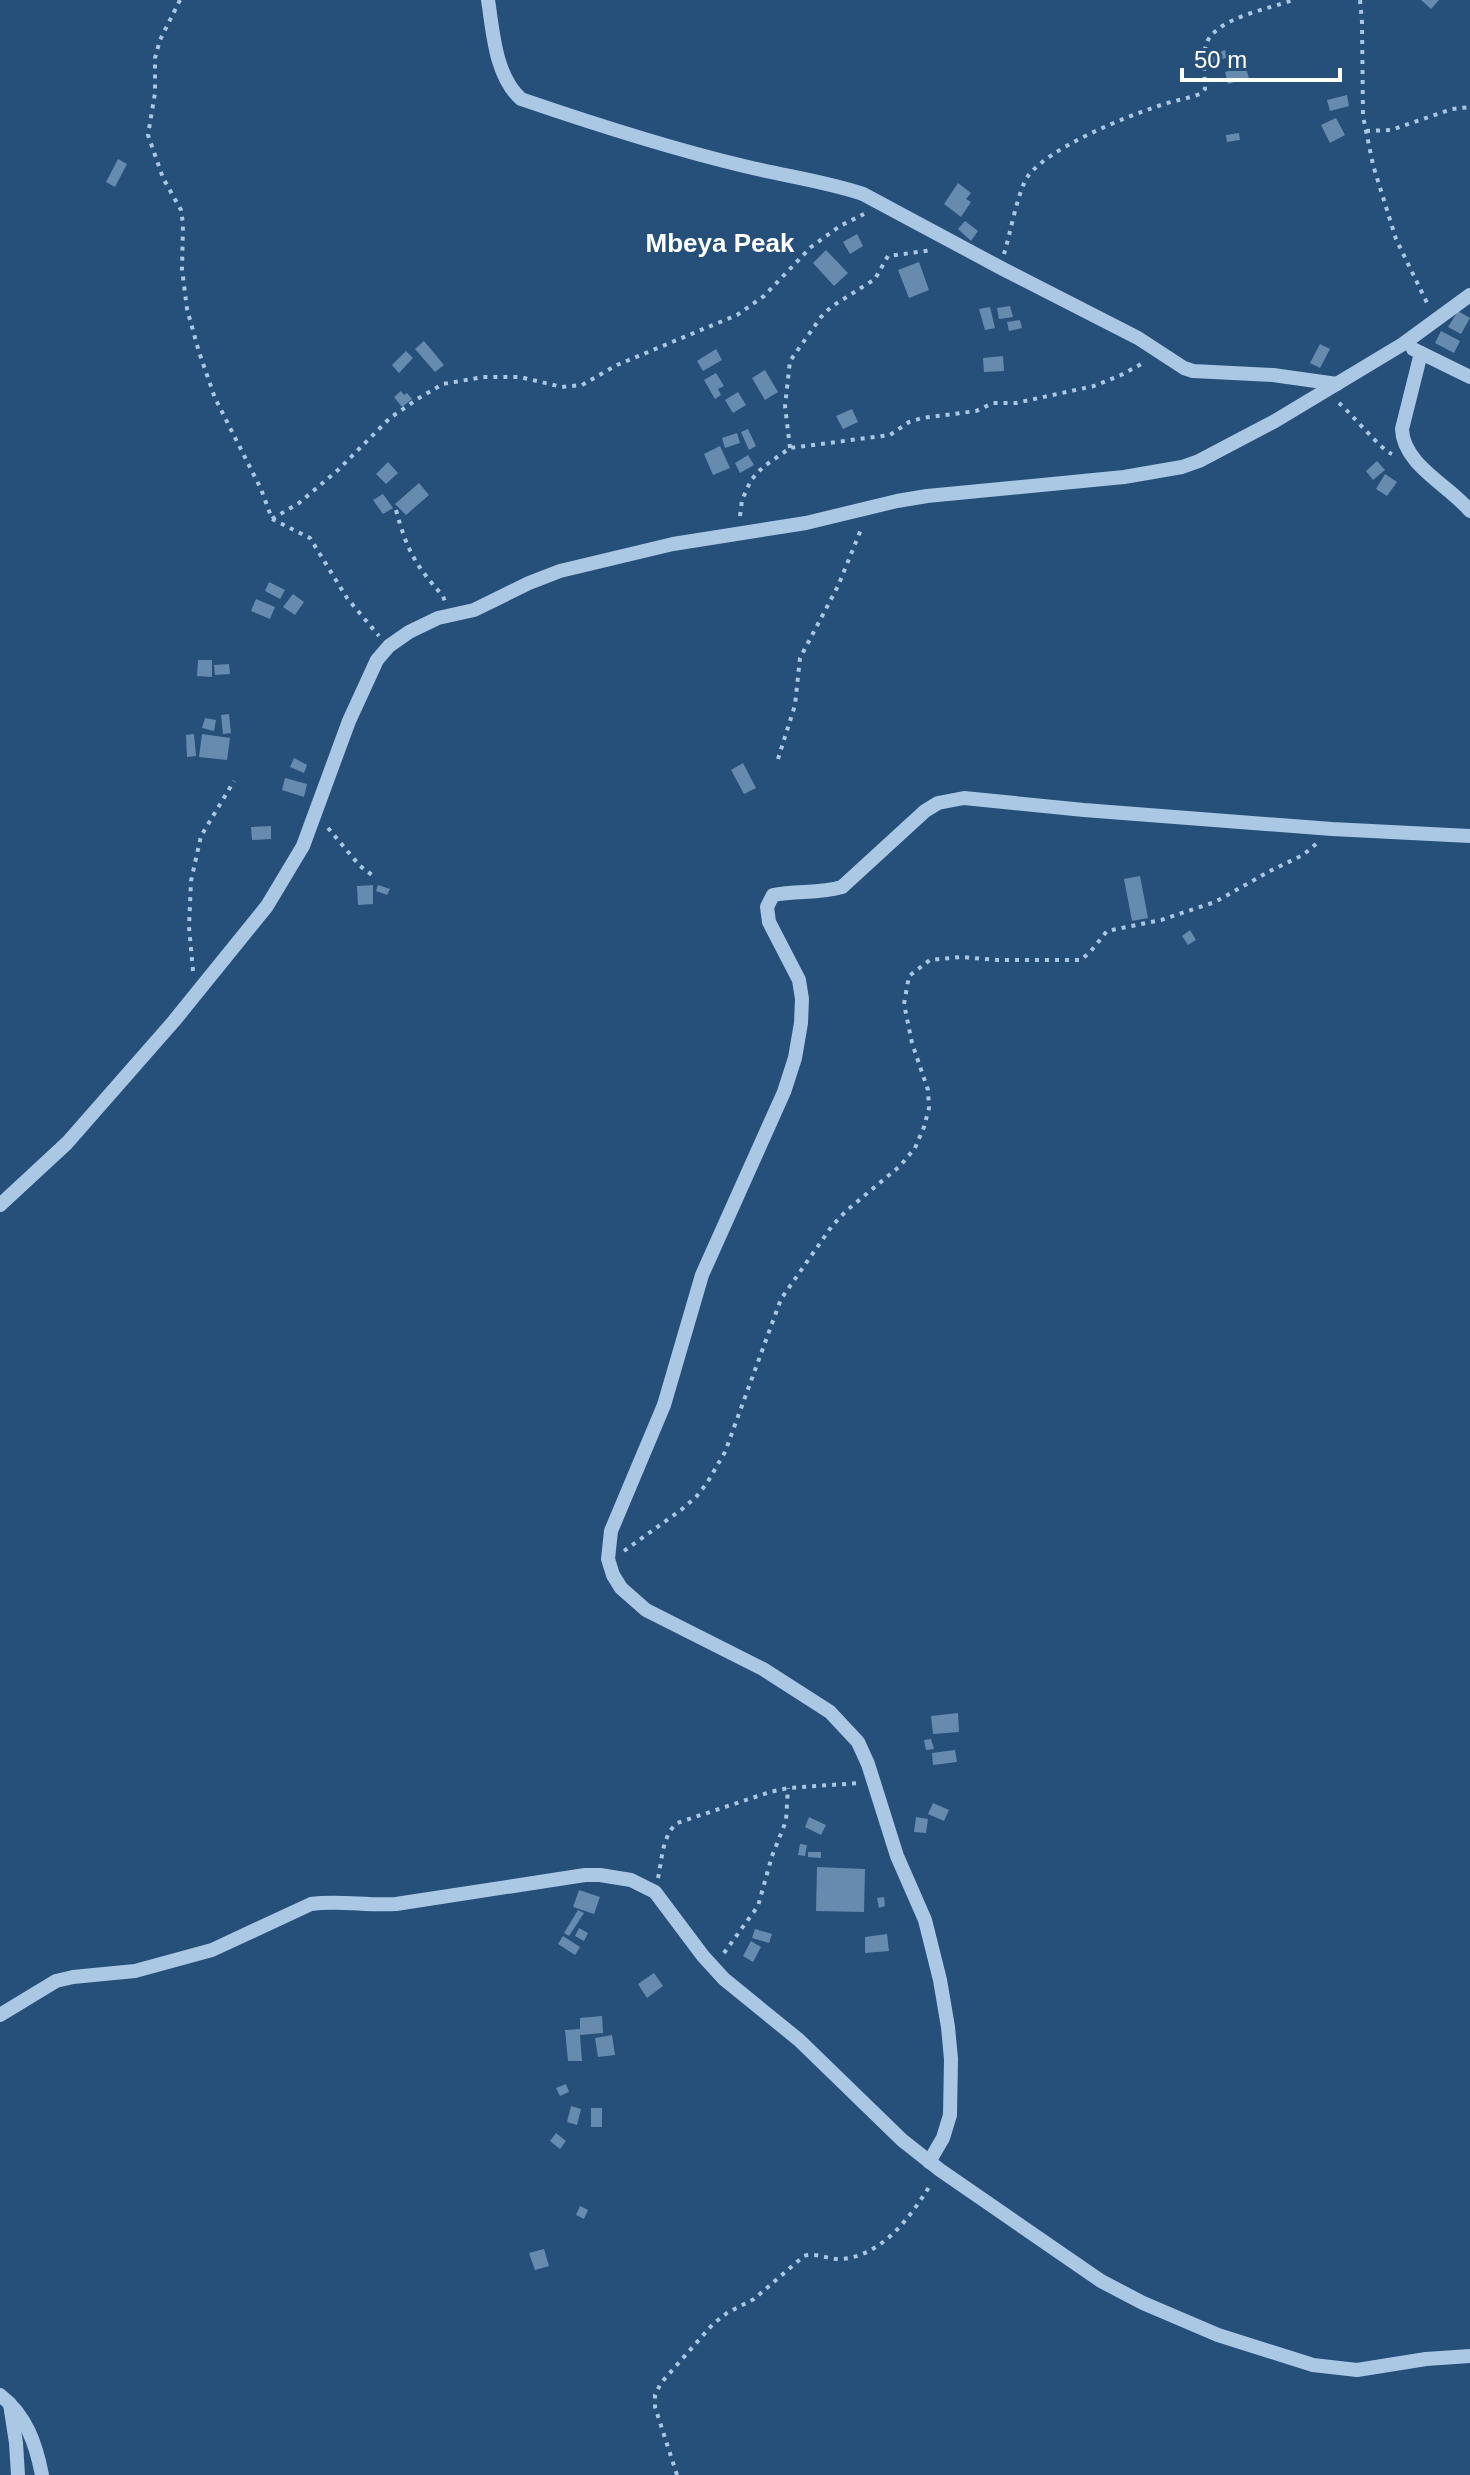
<svg xmlns="http://www.w3.org/2000/svg" width="1470" height="2475" font-family="Arial,sans-serif">
  <style>
    .building { fill: #678baf }
    .lines { fill: none; stroke-linecap: round; stroke-linejoin: round }
    .path { stroke: #aac7e4; stroke-width: 4; stroke-dasharray: 4 6; stroke-linecap: butt }
    .minor { stroke: #aac7e4; stroke-width: 14 }
    .labels { text-anchor: middle; dominant-baseline: central; stroke-width: 6; stroke-linejoin: round; paint-order: stroke }
    .quarter-label { font-size: 26px; font-weight: bold; fill: #fff; stroke: #264f7a }
  </style>
  <rect width="100%" height="100%" fill="#264f7a"/>
  <g class="building">
    <polygon points="1421,0 1439,0 1431,9"/>
    <polygon points="1225,50 1228,57 1213,63 1210,56"/>
    <polygon points="1245,66 1249,78 1228,84 1225,72"/>
    <polygon points="1347,95 1349,106 1330,111 1327,100"/>
    <polygon points="1336,118 1345,135 1330,143 1321,125"/>
    <polygon points="1239,133 1240,140 1227,142 1226,135"/>
    <polygon points="118,159 127,164 115,187 106,182"/>
    <polygon points="958,183 971,193 966,199 971,202 961,217 944,204"/>
    <polygon points="965,221 978,231 971,241 958,229"/>
    <polygon points="857,234 863,246 850,254 843,242"/>
    <polygon points="826,250 848,273 834,286 813,263"/>
    <polygon points="919,262 929,290 909,298 898,270"/>
    <polygon points="1010,306 1013,317 999,319 997,308"/>
    <polygon points="990,307 995,328 985,330 979,309"/>
    <polygon points="1458,311 1470,318 1461,334 1448,327"/>
    <polygon points="1020,320 1022,328 1009,331 1007,322"/>
    <polygon points="1441,331 1460,341 1454,353 1435,343"/>
    <polygon points="424,341 444,365 435,372 415,349"/>
    <polygon points="1320,344 1330,349 1320,368 1310,363"/>
    <polygon points="716,349 722,360 703,371 697,361"/>
    <polygon points="406,351 413,358 399,373 392,365"/>
    <polygon points="1003,356 1004,371 984,372 983,358"/>
    <polygon points="765,370 778,392 765,400 752,378"/>
    <polygon points="716,373 724,386 718,389 721,395 715,399 704,380"/>
    <polygon points="401,391 404,395 407,393 412,399 402,407 394,397"/>
    <polygon points="738,392 746,405 733,413 725,400"/>
    <polygon points="852,409 858,422 843,429 836,416"/>
    <polygon points="748,429 756,446 749,450 741,432"/>
    <polygon points="737,433 740,443 725,448 722,438"/>
    <polygon points="720,446 730,468 713,475 704,454"/>
    <polygon points="748,455 754,465 740,473 735,463"/>
    <polygon points="1377,461 1385,470 1373,480 1366,471"/>
    <polygon points="388,462 398,473 386,484 376,474"/>
    <polygon points="1385,474 1397,482 1387,496 1376,489"/>
    <polygon points="419,483 429,495 406,515 395,504"/>
    <polygon points="383,494 393,508 383,514 373,500"/>
    <polygon points="269,582 285,590 280,599 265,591"/>
    <polygon points="293,594 304,602 295,615 283,607"/>
    <polygon points="256,599 275,607 270,619 251,611"/>
    <polygon points="198,660 212,660 212,677 197,676"/>
    <polygon points="229,664 230,674 215,675 214,665"/>
    <polygon points="229,714 231,733 223,734 221,715"/>
    <polygon points="205,718 216,720 214,731 202,728"/>
    <polygon points="194,734 196,756 187,757 186,735"/>
    <polygon points="202,734 230,738 227,760 199,757"/>
    <polygon points="294,758 307,765 304,773 290,767"/>
    <polygon points="743,763 756,788 744,794 731,770"/>
    <polygon points="285,778 307,784 304,797 282,790"/>
    <polygon points="271,826 271,839 252,840 251,827"/>
    <polygon points="1140,876 1148,918 1132,921 1124,879"/>
    <polygon points="373,885 373,904 358,905 357,886"/>
    <polygon points="378,885 390,889 387,895 376,891"/>
    <polygon points="1190,930 1196,940 1188,945 1182,936"/>
    <polygon points="958,1713 959,1732 933,1734 931,1716"/>
    <polygon points="931,1739 934,1749 926,1750 924,1740"/>
    <polygon points="955,1750 957,1762 933,1765 932,1753"/>
    <polygon points="933,1803 949,1810 944,1821 928,1814"/>
    <polygon points="809,1817 826,1825 821,1835 805,1827"/>
    <polygon points="916,1817 928,1819 926,1833 914,1832"/>
    <polygon points="800,1844 807,1845 805,1856 798,1855"/>
    <polygon points="808,1852 821,1852 821,1858 808,1857"/>
    <polygon points="817,1867 865,1869 864,1912 816,1911"/>
    <polygon points="579,1890 600,1897 594,1914 573,1907"/>
    <polygon points="884,1897 885,1906 879,1908 877,1898"/>
    <polygon points="578,1910 584,1913 569,1936 564,1933"/>
    <polygon points="579,1928 588,1933 584,1941 575,1936"/>
    <polygon points="755,1929 772,1934 769,1943 752,1938"/>
    <polygon points="887,1934 889,1951 865,1953 865,1937"/>
    <polygon points="563,1936 580,1947 575,1955 558,1944"/>
    <polygon points="751,1941 761,1947 753,1962 743,1956"/>
    <polygon points="654,1973 663,1986 647,1998 638,1984"/>
    <polygon points="602,2016 603,2033 580,2035 582,2061 568,2061 565,2030 580,2029 580,2018"/>
    <polygon points="612,2035 615,2055 598,2057 595,2038"/>
    <polygon points="566,2084 569,2092 560,2096 556,2088"/>
    <polygon points="571,2106 581,2109 577,2125 567,2122"/>
    <rect x="591" y="2108" width="11" height="19"/>
    <polygon points="556,2133 566,2141 560,2149 550,2141"/>
    <polygon points="580,2206 588,2210 584,2219 576,2215"/>
    <polygon points="544,2249 549,2266 535,2270 529,2253"/>
  </g>
  <g class="lines">
    <g class="path">
      <polyline points="180,0 160,40 155,58 155,93 148,135 163,178 181,210 183,224 182,269 187,309 199,352 215,398 261,489 272,519 310,538 347,598 379,636"/>
      <polyline points="1360,0 1362,22 1363,116 1373,165 1396,239 1429,307"/>
      <polyline points="1366,131 1391,130 1452,109 1470,107"/>
      <path d="M 1004,254 C 1010,235 1018,190 1028,176 C 1050,147 1123,118 1158,106 C 1172,101 1186,99 1200,94 L 1205,89 C 1205,75 1202,58 1206,45 C 1214,18 1269,9 1293,0"/>
      <path d="M 1339,403 C 1353,415 1380,449 1392,454"/>
      <polyline points="790,448 785,406 790,361 821,317 831,307 875,279 888,256 933,250"/>
      <path d="M 396,510 C 407,551 416,566 443,596 L 445,602"/>
      <polyline points="740,516 742,500 751,480 763,467 790,448 890,435 909,422 922,418 976,411 993,403 1016,403 1094,386 1121,375 1145,362"/>
      <polyline points="272,519 299,503 338,470 390,418 419,398 443,384 483,377 520,377 562,387 582,385 617,365 737,315 764,296 811,247 840,226 864,214"/>
      <polyline points="778,759 795,705 800,658 838,586 862,527"/>
      <polyline points="328,828 360,866 376,878"/>
      <polyline points="193,971 189,927 191,881 201,836 234,781"/>
      <polyline points="624,1551 681,1510 696,1497 707,1483 725,1452 781,1299 832,1226 846,1211 900,1166 915,1148 924,1127 929,1108 928,1090 912,1043 904,1004 909,976 930,960 961,957 997,960 1081,960 1091,951 1107,931 1161,920 1215,902 1270,871 1303,855 1316,844"/>
      <path d="M 658,1878 C 662,1860 662,1836 677,1823 L 770,1792 L 788,1788 L 859,1783"/>
      <polyline points="724,1953 758,1906 772,1856 786,1821 788,1788"/>
      <path d="M 677,2475 L 655,2407 L 655,2395 L 661,2383 L 713,2324 L 727,2313 L 754,2299 L 804,2256 C 817,2252 828,2260 841,2259 C 883,2256 911,2216 931,2184"/>
    </g>
    <g class="minor">
      <path d="M 488,0 C 493,31 495,76 521,99 C 594,124 668,148 744,166 C 784,176 824,181 863,194 L 1003,269 L 1138,338 L 1184,368 L 1193,371 L 1273,375 L 1337,384"/>
      <polyline points="1413,349 1470,377"/>
      <path d="M 1421,353 L 1402,429 C 1403,465 1450,486 1470,511"/>
      <polyline points="0,1205 67,1143 174,1021 267,906 303,846 349,721 377,660 389,646 409,632 438,618 474,610 529,583 560,571 673,544 806,523 897,501 927,496 1124,477 1182,467 1199,461 1275,421 1403,344 1470,295"/>
      <path d="M 0,2015 L 56,1981 L 73,1977 L 135,1971 L 212,1950 L 311,1904 C 339,1900 367,1906 396,1904 L 585,1875 L 600,1875 L 631,1880 L 655,1892 L 703,1956 L 724,1979 L 799,2040 L 902,2140 L 940,2170 L 1101,2281 L 1143,2303 L 1218,2335 L 1313,2365 L 1357,2370 L 1426,2359 L 1470,2356"/>
      <path d="M 929,2162 L 943,2138 L 950,2115 L 951,2059 L 948,2027 L 940,1980 L 925,1920 L 897,1856 L 868,1764 L 858,1742 L 830,1712 L 763,1669 L 646,1610 L 621,1588 L 613,1575 L 608,1559 L 611,1531 L 664,1405 L 702,1275 L 784,1092 L 795,1058 L 801,1023 L 802,999 L 799,980 L 769,922 L 767,907 L 773,895 C 796,890 819,894 842,887 L 925,811 L 938,803 L 964,798 L 1084,810 L 1332,829 L 1470,836"/>
      <path d="M 0,2395 C 26,2415 36,2444 42,2475"/>
      <polyline points="10,2404 16,2443 18,2475"/>
    </g>
  </g>
  <g class="labels">
    <g class="quarter-label">
      <text x="720" y="243">Mbeya Peak</text>
    </g>
  </g>
  <path d="M1182 68v12h158v-12" fill="none" stroke="#ffffff" stroke-width="4"/>
  <text x="1194" y="68" font-size="24" fill="#ffffff" stroke="#264f7a" stroke-width="6" paint-order="stroke">50 m</text>
</svg>
